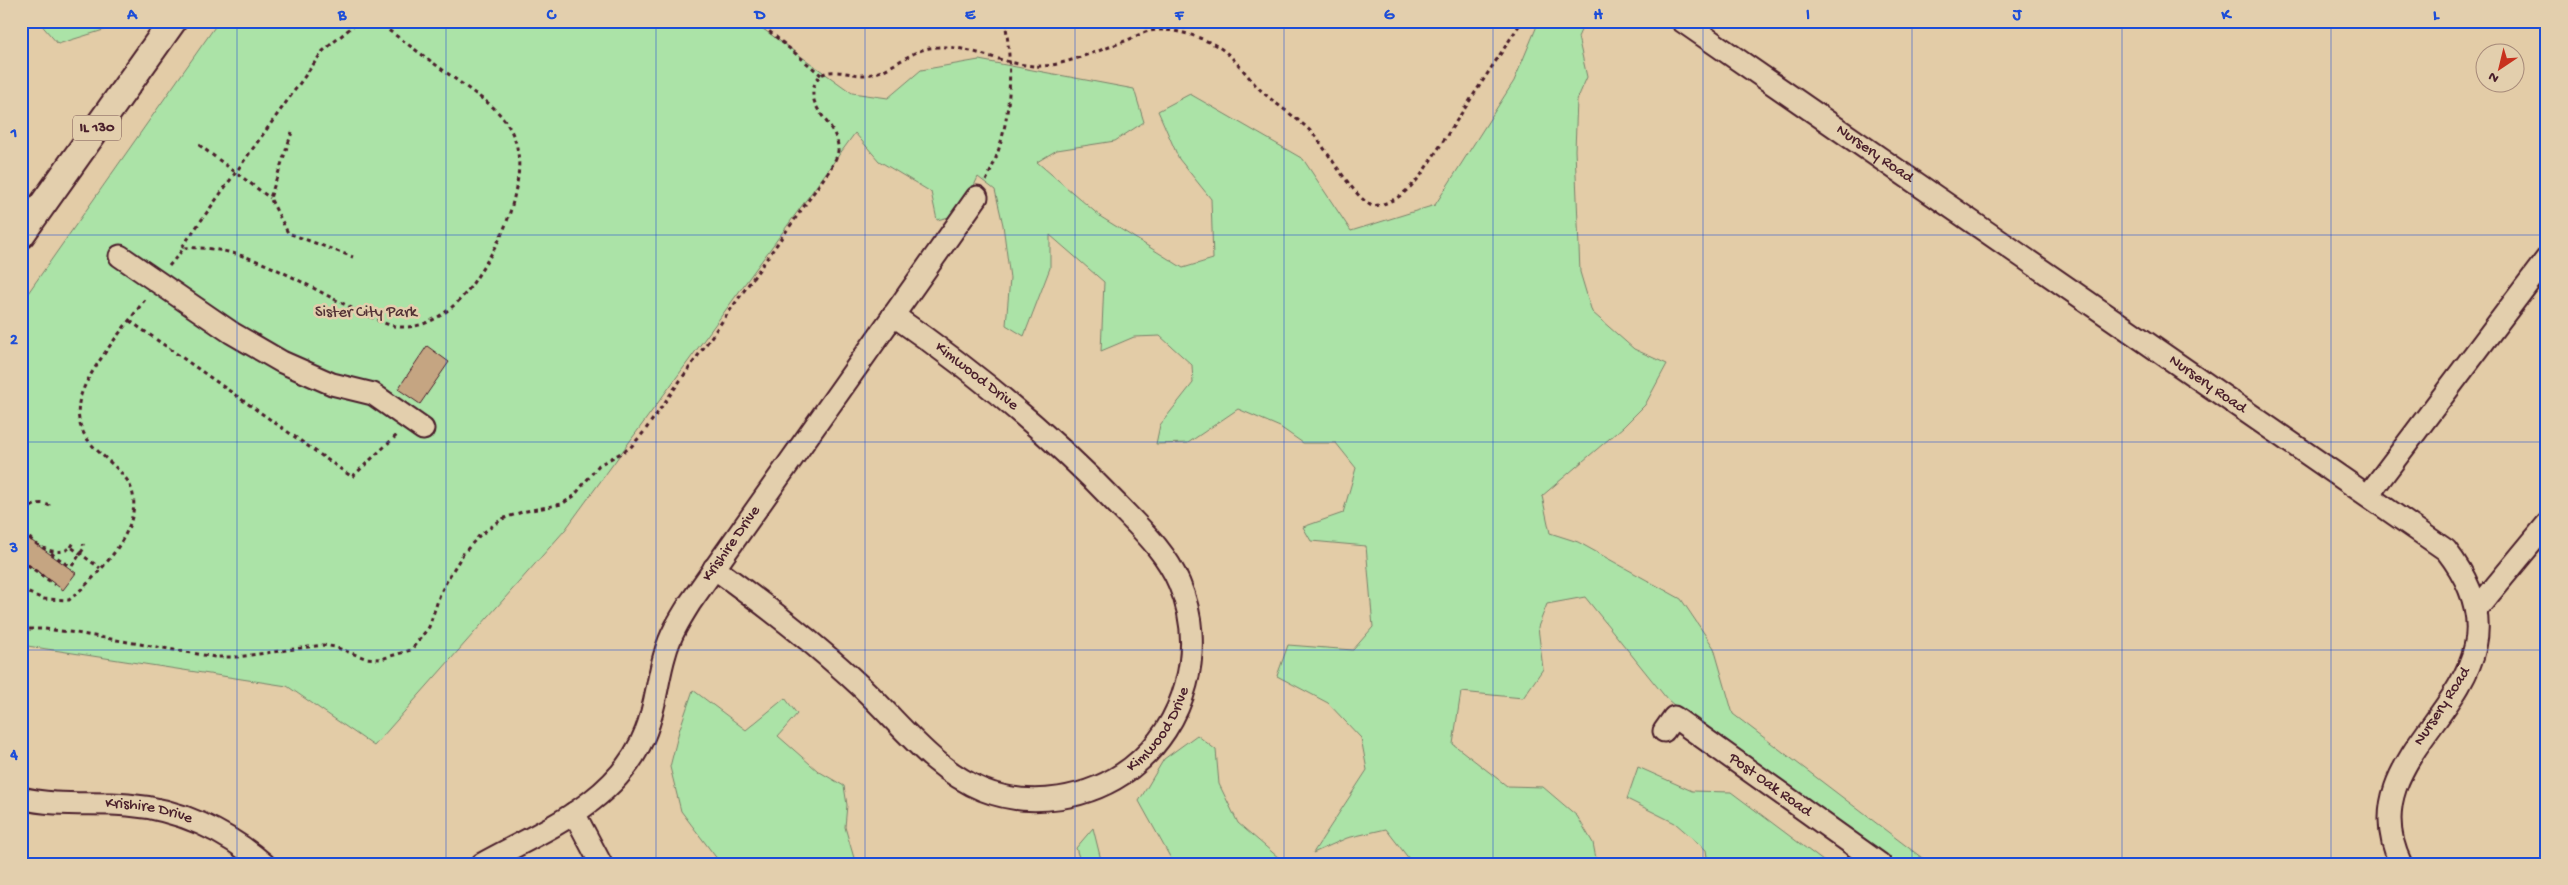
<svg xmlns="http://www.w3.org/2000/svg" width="2568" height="885" font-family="'Gochi Hand',sans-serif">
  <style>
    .green { fill: #abe3a7; stroke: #7a8169 }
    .building { fill: #c5a582; stroke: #4a1f2b }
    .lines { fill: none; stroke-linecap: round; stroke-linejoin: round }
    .minor-casing { stroke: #4a1f2b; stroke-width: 25 }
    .major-casing { stroke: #4a1f2b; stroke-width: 30 }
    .path { stroke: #4a1f2b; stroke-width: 3; stroke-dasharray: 4 4; stroke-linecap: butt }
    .minor { stroke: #e3cfad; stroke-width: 21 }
    .major { stroke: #e3cfad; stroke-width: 26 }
    .grid { fill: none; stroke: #1d4ed8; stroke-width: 1; stroke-opacity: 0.55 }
    .labels { text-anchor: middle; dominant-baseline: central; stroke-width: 5; stroke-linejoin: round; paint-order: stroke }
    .shield { fill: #e3cfad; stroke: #785452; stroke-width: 1 }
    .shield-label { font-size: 15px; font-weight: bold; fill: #4a1f2b }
    .street-label { font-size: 16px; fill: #4a1f2b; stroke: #e3cfad }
    .park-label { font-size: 16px; fill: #543337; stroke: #e3cfad }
    .neatline { fill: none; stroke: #1d4ed8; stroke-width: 2 }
    .grid-label { font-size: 16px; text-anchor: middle; font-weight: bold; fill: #1d4ed8 }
  </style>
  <rect width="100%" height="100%" fill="#e3cca7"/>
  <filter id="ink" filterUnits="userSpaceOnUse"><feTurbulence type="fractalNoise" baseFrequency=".02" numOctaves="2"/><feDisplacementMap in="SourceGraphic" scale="10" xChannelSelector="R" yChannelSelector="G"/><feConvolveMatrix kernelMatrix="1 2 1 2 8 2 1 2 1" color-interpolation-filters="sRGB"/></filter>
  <g filter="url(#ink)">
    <g class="green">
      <polygon points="38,21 115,21 110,28 58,44"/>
      <polygon points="219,21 752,21 852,93 888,98 921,70 979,60 1134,89 1144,122 1115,141 1057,150 1037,162 1101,217 1183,268 1213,259 1211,199 1179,159 1158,111 1190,94 1303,159 1351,231 1435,205 1514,81 1539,21 1585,21 1578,37 1587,77 1577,100 1575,150 1580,272 1592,312 1634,349 1667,364 1645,405 1623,427 1542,496 1550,533 1578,542 1681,599 1714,648 1733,714 1930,864 1890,864 1713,739 1667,699 1585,597 1547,604 1538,627 1543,669 1523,698 1461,692 1453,744 1507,786 1543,787 1577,816 1593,843 1597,864 1413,864 1386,829 1347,838 1313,853 1367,770 1361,738 1328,703 1277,676 1288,645 1353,650 1373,627 1366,546 1311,541 1303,527 1343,513 1356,468 1336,443 1303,443 1280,427 1238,409 1188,443 1156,444 1160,425 1193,383 1192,365 1160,336 1134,337 1101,351 1104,282 1050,235 1050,268 1024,336 1006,325 1010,278 1003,225 995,190 978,177 961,214 937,220 931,192 879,161 855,133 565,530 374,746 287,686 21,645 21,303"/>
      <polygon points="693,690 746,730 785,698 797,714 778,736 818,771 844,786 847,805 845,827 854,858 868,864 721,864 681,811 670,767 679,731"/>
      <polygon points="1197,735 1216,750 1219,784 1238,823 1286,864 1174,864 1139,801 1164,759"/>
      <polygon points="1638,767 1692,791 1731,792 1827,864 1708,864 1706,850 1675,823 1627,799"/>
      <polygon points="1093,828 1102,864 1081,864 1076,848"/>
    </g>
    <g class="building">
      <polygon points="427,346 449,362 420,404 398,389"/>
      <polygon points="21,533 76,573 63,590 21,559"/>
    </g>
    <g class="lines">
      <g class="minor-casing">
        <g id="minor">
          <path id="s1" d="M 1682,21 L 2446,550 C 2555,689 2340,739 2401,864"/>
          <polyline points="120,256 232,333 282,362 332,384 373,394 423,429"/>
          <polyline points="2369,494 2547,258"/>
          <path id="s2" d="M 714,568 C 764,604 812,641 857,683 C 898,720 931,769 983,790 C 1031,809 1090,799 1131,768 C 1186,725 1207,648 1179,583 C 1166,552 1141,529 1118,505 C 1050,434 974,371 893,315"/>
          <polyline points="2476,610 2547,524"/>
          <path id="s3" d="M 1664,731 L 1674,717 L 1880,864"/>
          <path id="s4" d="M 21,798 C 57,807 92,802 128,805 C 179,809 226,831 264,864"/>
          <polyline points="574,813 601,864"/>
          <path id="s5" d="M 482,864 C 543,830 619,802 646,731 C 656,706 657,680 665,654 C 670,635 680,619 690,603 L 977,197"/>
        </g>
      </g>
      <g class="major-casing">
        <polyline id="major" points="21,235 173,21"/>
      </g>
      <g class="path">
        <polyline points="757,21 821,75"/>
        <polyline points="292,132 270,198 288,233 353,257"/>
        <polyline points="199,145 270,198"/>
        <path d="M 986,181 C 1011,131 1014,75 1005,21"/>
        <polyline points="182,247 323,51 359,21"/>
        <path d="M 169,266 L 184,248 C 247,244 301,284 356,310 C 368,315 381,323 394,326 C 427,333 460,305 475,280 C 497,246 508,228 516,188 C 524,153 515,125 488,103 L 376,21"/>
        <polyline points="130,321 352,477 398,434"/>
        <path d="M 50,506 C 43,502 37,503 31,507 C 3,525 49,565 71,547 L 100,568"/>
        <polyline points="71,547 75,541"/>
        <polyline points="51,553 69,566"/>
        <polyline points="21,560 55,585"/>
        <polyline points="72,566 84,548 83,544"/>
        <path d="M 21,590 L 44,599 L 69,600 C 98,576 153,520 127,480 C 109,455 73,443 79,403 C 83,375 129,322 146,298"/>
        <path d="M 21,629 L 45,629 L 76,633 L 215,657 L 237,657 L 323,645 L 335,647 L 365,658 L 381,659 L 411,650 L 429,627 L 440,594 L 450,575 L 463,554 L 479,536 L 502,519 L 522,512 L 562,504 L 574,496 L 599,465 L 630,448 L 643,433 L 829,171 C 832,165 838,157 838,150 C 840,125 802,108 816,81 C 825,64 850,76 865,75 C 892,73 909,48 938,47 C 967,45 1002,64 1034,66 C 1048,67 1062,63 1075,59 C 1092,53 1108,48 1125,41 C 1133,38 1141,33 1149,31 C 1170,27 1196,35 1215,45 C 1236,56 1248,80 1266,95 C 1282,109 1301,120 1315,136 C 1330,155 1353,196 1372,206 C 1394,204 1408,191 1421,175 L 1522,21"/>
      </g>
      <use href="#minor" class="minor"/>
      <use href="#major" class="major"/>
    </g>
  </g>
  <path class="grid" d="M 237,21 L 237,864M 446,21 L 446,864M 656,21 L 656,864M 865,21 L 865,864M 1075,21 L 1075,864M 1284,21 L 1284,864M 1493,21 L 1493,864M 1703,21 L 1703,864M 1912,21 L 1912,864M 2122,21 L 2122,864M 2331,21 L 2331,864M 21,235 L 2547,235M 21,442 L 2547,442M 21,650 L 2547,650"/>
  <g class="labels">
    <rect class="shield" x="73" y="115.5" width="48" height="25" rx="4"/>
    <g class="shield-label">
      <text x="97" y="128">IL 130</text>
    </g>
    <g class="street-label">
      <text stroke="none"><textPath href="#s1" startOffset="234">Nursery Road</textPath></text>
      <text transform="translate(976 377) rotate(38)">Kimwood Drive</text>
      <text stroke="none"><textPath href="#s1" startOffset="639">Nursery Road</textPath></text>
      <text stroke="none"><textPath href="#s5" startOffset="425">Krishire Drive</textPath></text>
      <text transform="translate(2443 707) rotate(-57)">Nursery Road</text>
      <text stroke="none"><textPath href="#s2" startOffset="554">Kimwood Drive</textPath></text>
      <text stroke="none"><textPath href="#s3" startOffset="135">Post Oak Road</textPath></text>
      <text stroke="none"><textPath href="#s4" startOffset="129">Krishire Drive</textPath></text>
    </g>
    <g class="park-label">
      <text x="366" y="313">Sister City Park</text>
    </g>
  </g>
  <rect width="2568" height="885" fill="none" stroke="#e3cfad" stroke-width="55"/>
  <g transform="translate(2500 68) rotate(215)"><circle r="24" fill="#e3cfad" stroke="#a68979"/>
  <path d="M0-4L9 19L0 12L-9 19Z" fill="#c8321e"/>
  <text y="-8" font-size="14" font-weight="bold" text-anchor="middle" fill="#4a1f2b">N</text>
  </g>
  <rect x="28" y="28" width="2512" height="830" class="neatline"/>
  <g class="grid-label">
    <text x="132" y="19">A</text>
    <text x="342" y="19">B</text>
    <text x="551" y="19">C</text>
    <text x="760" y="19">D</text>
    <text x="970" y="19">E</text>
    <text x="1179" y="19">F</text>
    <text x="1389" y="19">G</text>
    <text x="1598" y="19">H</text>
    <text x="1808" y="19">I</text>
    <text x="2017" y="19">J</text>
    <text x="2226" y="19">K</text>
    <text x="2436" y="19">L</text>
    <text x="14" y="137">1</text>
    <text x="14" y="344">2</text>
    <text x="14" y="552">3</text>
    <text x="14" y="759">4</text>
  </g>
</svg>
